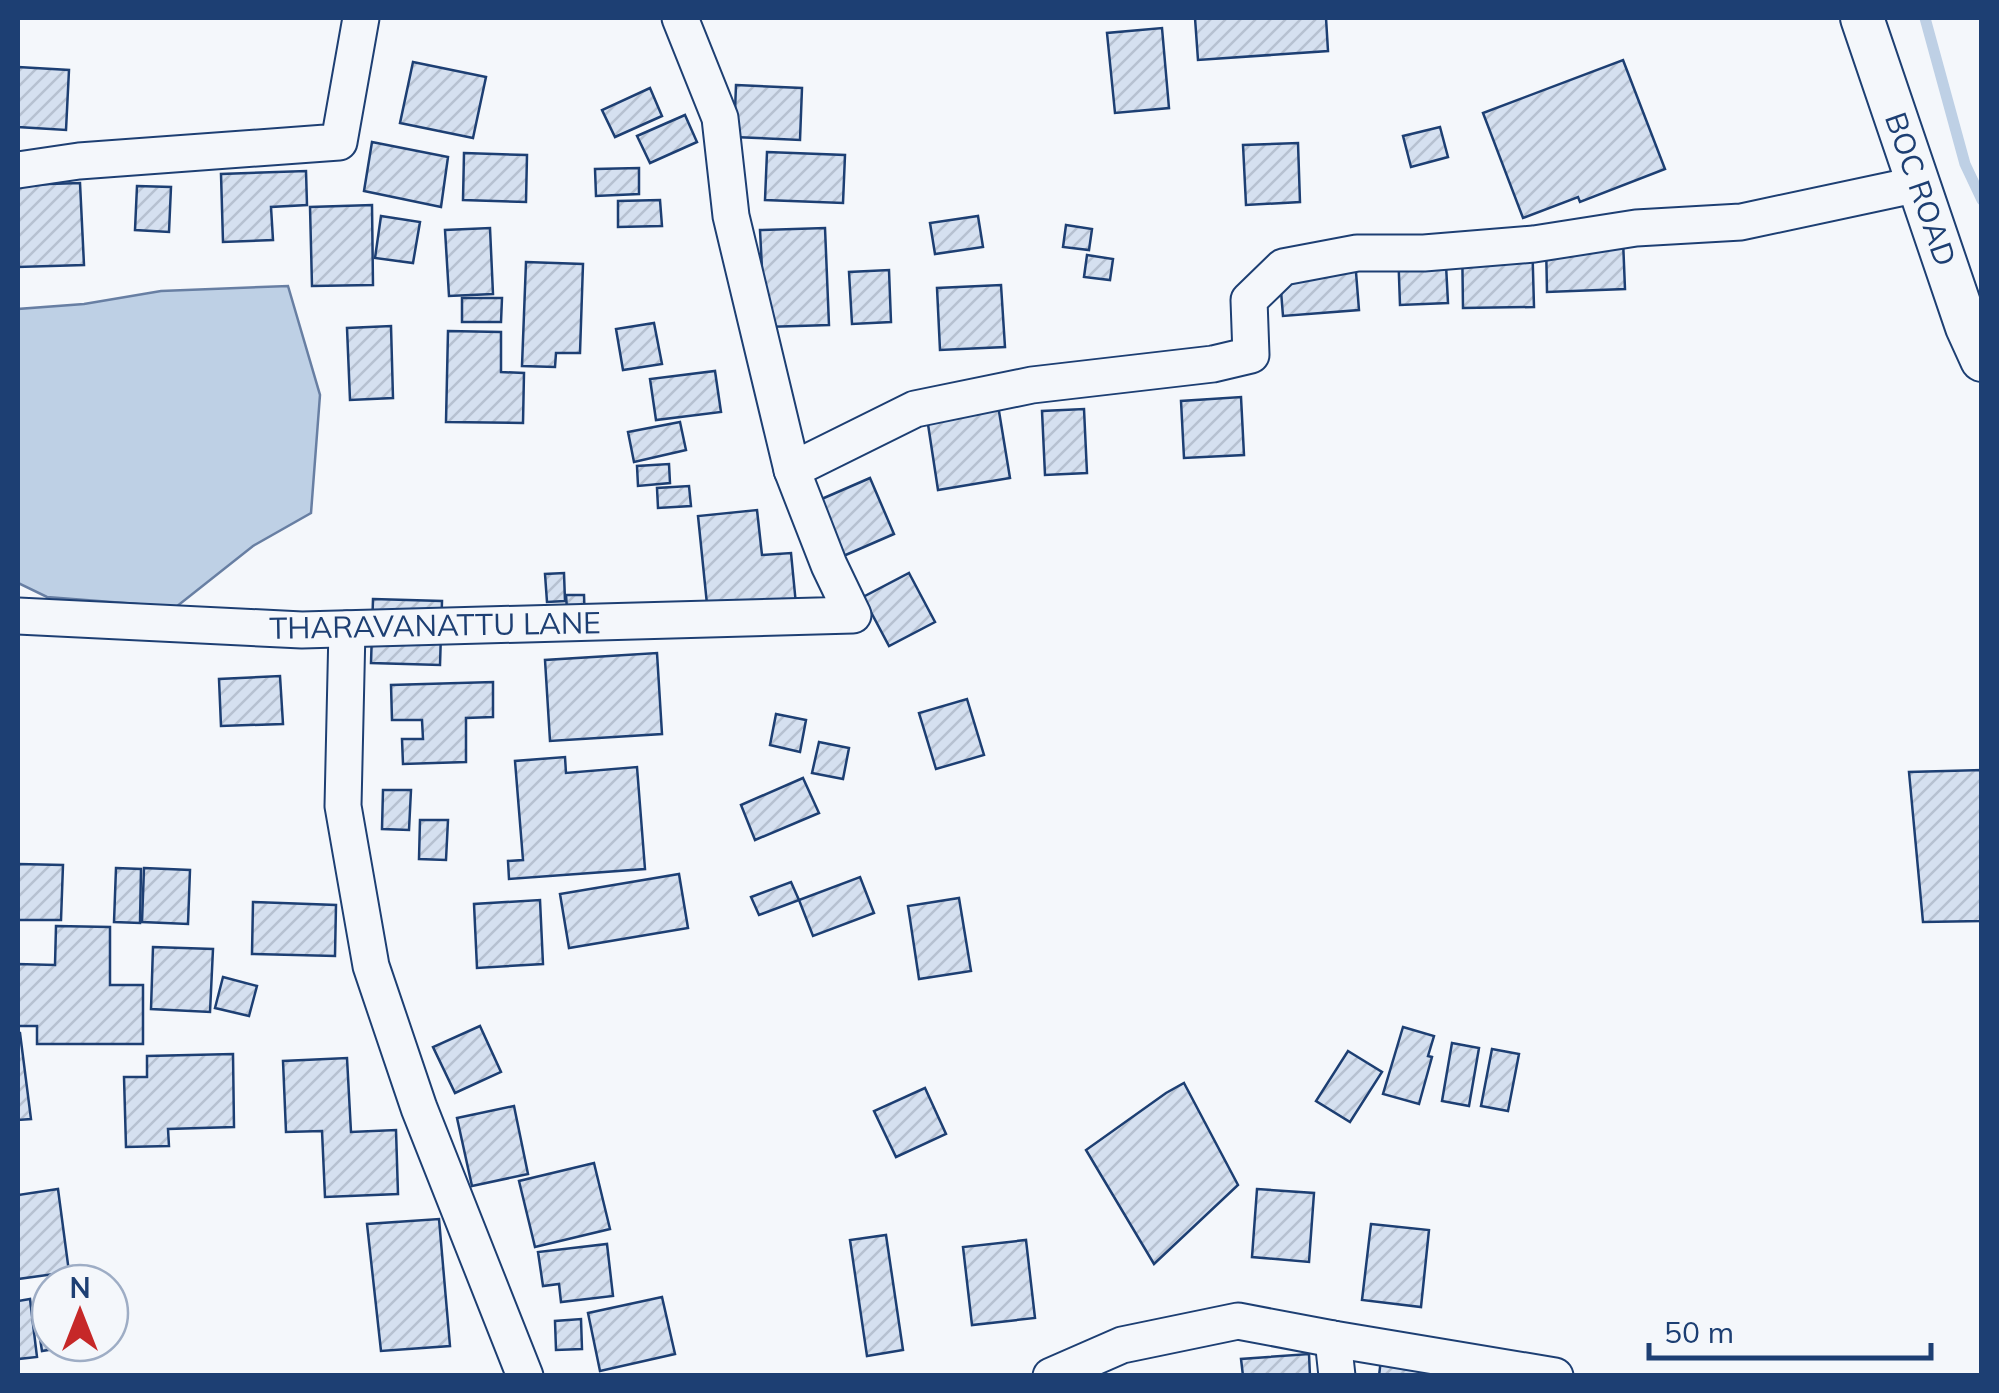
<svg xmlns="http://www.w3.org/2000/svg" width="1999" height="1393" font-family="Mulish,sans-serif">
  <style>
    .water { fill: #bed0e5; stroke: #687fa3; stroke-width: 2.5 }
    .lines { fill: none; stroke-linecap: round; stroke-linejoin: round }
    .stream { stroke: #bed0e5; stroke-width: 11 }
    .building { fill: url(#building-hatch); stroke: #1d3f73; stroke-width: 2.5 }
    .minor-casing { stroke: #1d3f73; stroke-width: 39 }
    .tertiary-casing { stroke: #1d3f73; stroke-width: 46 }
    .minor { stroke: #f4f7fb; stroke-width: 35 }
    .tertiary { stroke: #f4f7fb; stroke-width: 42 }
    .labels { text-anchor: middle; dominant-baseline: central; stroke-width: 8; stroke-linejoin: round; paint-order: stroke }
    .street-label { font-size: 30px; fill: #1d3f73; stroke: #f4f7fb }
  </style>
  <defs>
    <pattern id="building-hatch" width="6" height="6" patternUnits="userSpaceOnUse" patternTransform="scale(2.5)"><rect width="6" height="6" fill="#d5e0f0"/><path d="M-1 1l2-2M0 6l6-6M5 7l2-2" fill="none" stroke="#b6c1d1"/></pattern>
  </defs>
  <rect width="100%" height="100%" fill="#f4f7fb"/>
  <polygon class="water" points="288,286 320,395 311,513 253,546 176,607 47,597 18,583 18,309 84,304 161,291"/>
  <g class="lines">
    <polyline class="stream" points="1925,18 1965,164 1982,200"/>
  </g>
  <g class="building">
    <polygon points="1195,18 1326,18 1328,51 1198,60"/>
    <polygon points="1162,28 1169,108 1115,113 1107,33"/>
    <polygon points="1623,60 1665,169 1580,202 1578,197 1523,218 1483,113"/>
    <polygon points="413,62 486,77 473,138 400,123"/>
    <polygon points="18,67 69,70 66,130 18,127"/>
    <polygon points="736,85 802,88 800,140 734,137"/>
    <polygon points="650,88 662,116 615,137 602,110"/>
    <polygon points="685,115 697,142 650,163 637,136"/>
    <polygon points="1440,127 1448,157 1411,167 1403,136"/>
    <polygon points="372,142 448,157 441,207 364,191"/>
    <polygon points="1298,143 1300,202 1246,205 1243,145"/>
    <polygon points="767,152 845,155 843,203 765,200"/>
    <polygon points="464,153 527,155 526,202 463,200"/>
    <polygon points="639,168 639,194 596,196 595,169"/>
    <polygon points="306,171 307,205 271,207 273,240 223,242 221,174"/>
    <polygon points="80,183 84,265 18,267 18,185"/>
    <polygon points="137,186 171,187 169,232 135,230"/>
    <polygon points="660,200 662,226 618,227 618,201"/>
    <polygon points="372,205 373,285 312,286 310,207"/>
    <polygon points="381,216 420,222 413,263 375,258"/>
    <polygon points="978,216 983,247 935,254 930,223"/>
    <polygon points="1066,225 1092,229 1089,250 1063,247"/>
    <polygon points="490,228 493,294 449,296 445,230"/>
    <polygon points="825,228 829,325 765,327 760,230"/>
    <polygon points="1532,235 1534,307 1463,308 1462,236"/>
    <polygon points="1623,240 1625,289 1547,292 1546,242"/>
    <polygon points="1445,246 1448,303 1400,305 1398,248"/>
    <polygon points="1354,247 1359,310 1283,316 1278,253"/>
    <polygon points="1087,255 1113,259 1110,280 1084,277"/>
    <polygon points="526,262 583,264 580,353 556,353 555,367 522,366"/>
    <polygon points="889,270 891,322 852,324 849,272"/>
    <polygon points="1001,285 1005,347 940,350 937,288"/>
    <polygon points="462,298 502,298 501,322 462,322"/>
    <polygon points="654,323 662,364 623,370 616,329"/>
    <polygon points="391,326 393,398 350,400 347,328"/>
    <polygon points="448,331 501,332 501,372 524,373 523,423 446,422"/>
    <polygon points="715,371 721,412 656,420 650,379"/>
    <polygon points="995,387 1010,478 938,490 924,398"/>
    <polygon points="1241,397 1244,455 1184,458 1181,401"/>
    <polygon points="1084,409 1087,473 1045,475 1042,411"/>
    <polygon points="680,422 686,450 634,462 628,432"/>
    <polygon points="669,464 670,483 638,486 637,466"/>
    <polygon points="870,478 894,534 841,557 817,501"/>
    <polygon points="689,486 691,506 658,508 657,488"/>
    <polygon points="757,510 762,555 791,553 797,615 709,624 698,516"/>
    <polygon points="564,573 565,601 547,602 545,574"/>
    <polygon points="909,573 935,622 889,646 863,597"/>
    <polygon points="566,595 584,595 585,624 568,624"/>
    <polygon points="373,599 442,601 440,665 371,663"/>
    <polygon points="657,653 662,734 550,741 545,660"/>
    <polygon points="280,676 283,724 221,726 219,679"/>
    <polygon points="493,682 493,717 466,718 466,762 403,764 402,739 423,739 422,720 392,720 391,685"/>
    <polygon points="967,699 984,755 936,769 919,713"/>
    <polygon points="776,714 806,720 800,752 770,745"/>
    <polygon points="819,742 849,748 843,779 812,773"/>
    <polygon points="565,757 566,773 637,767 645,869 509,879 508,861 523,860 515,761"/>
    <polygon points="1982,770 1982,921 1923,922 1909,772"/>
    <polygon points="803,778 819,813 755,840 741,805"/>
    <polygon points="383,790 411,790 409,830 382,829"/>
    <polygon points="420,820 448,820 446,860 419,859"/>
    <polygon points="18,864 63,865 61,920 18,920"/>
    <polygon points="116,868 141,869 140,923 114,922"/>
    <polygon points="144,868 190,870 188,924 142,922"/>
    <polygon points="679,874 688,928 569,948 560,894"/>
    <polygon points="860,877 874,913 813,936 799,900"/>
    <polygon points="791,882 799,900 759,915 751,897"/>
    <polygon points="959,898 971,971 919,979 908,906"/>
    <polygon points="540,900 543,964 477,968 474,904"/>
    <polygon points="253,902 336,905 335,956 252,954"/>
    <polygon points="56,926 110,927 110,985 143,985 143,1044 37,1044 37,1026 18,1026 18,964 55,965"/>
    <polygon points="153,947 213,949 210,1012 151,1009"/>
    <polygon points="223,977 257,986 249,1016 215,1008"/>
    <polygon points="480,1026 501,1072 455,1093 433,1047"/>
    <polygon points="1403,1027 1434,1036 1428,1056 1432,1057 1419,1104 1383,1094"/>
    <polygon points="18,1033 20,1033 31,1119 18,1120"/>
    <polygon points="1452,1043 1479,1048 1469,1106 1442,1101"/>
    <polygon points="1492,1049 1519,1054 1508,1111 1481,1106"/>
    <polygon points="1348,1051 1382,1072 1350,1122 1316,1101"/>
    <polygon points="233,1054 234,1127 168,1129 169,1146 126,1147 124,1077 147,1077 147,1056"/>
    <polygon points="347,1058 351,1132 396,1130 398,1194 325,1197 322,1131 286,1132 283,1061"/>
    <polygon points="1184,1083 1238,1185 1154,1264 1086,1150 1166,1093"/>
    <polygon points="925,1088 946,1134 896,1157 874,1111"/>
    <polygon points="514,1106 528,1174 472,1186 457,1118"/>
    <polygon points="594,1163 610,1229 535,1247 519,1181"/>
    <polygon points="58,1189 69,1272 18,1279 18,1195"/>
    <polygon points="1257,1189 1314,1193 1309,1262 1252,1257"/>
    <polygon points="439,1219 450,1346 381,1351 367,1224"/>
    <polygon points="1371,1224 1429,1230 1421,1307 1362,1300"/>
    <polygon points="886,1235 903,1350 867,1356 850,1240"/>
    <polygon points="1026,1240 1035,1318 972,1325 963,1247"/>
    <polygon points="607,1244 613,1296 561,1302 559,1284 543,1286 538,1252"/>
    <polygon points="662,1297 675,1354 600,1371 588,1313"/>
    <polygon points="30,1299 37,1357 18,1359 18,1301"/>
    <polygon points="50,1303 50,1343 91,1343 42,1351 35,1305"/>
    <polygon points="581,1319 582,1349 556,1350 555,1321"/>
    <polygon points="1309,1354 1310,1376 1243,1376 1241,1359"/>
    <polygon points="1381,1359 1446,1376 1379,1376"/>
  </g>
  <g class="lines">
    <g class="minor-casing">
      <g id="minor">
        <polyline points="18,170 79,161 339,142 361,18"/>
        <polyline points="792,470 915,409 1032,385 1213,364 1251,355 1249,300 1283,267 1357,253 1424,253 1534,244 1636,228 1741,222 1919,184"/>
        <polyline points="18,616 302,630 853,615 829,565 792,470 731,216 720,118 680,18"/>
        <polyline points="347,629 343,806 371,966 419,1108 525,1376"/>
        <polyline points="1333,1339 1337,1376"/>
        <polyline points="1051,1376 1122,1345 1238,1321 1333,1339 1555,1376"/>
      </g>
    </g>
    <g class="tertiary-casing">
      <polyline id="tertiary" points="1862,18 1967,327 1982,360"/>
    </g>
    <use href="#minor" class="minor"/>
    <use href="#tertiary" class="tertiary"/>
  </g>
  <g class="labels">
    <g class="street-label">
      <text transform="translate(1921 189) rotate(71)">BOC ROAD</text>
      <text transform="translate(435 625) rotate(-1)">THARAVANATTU LANE</text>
    </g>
  </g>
  <rect width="1999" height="1393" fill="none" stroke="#1d3f73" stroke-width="40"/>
  <g transform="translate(80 1313)"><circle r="48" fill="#f4f7fb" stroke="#9eadc5" stroke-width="2.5"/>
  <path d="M0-8L18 38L0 25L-18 38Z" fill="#c62828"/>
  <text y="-15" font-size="28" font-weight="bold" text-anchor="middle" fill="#1d3f73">N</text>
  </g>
  <path d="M1649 1343v15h282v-15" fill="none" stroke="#1d3f73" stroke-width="5"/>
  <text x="1664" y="1343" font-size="30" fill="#1d3f73" stroke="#f4f7fb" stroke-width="8" paint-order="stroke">50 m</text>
</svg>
